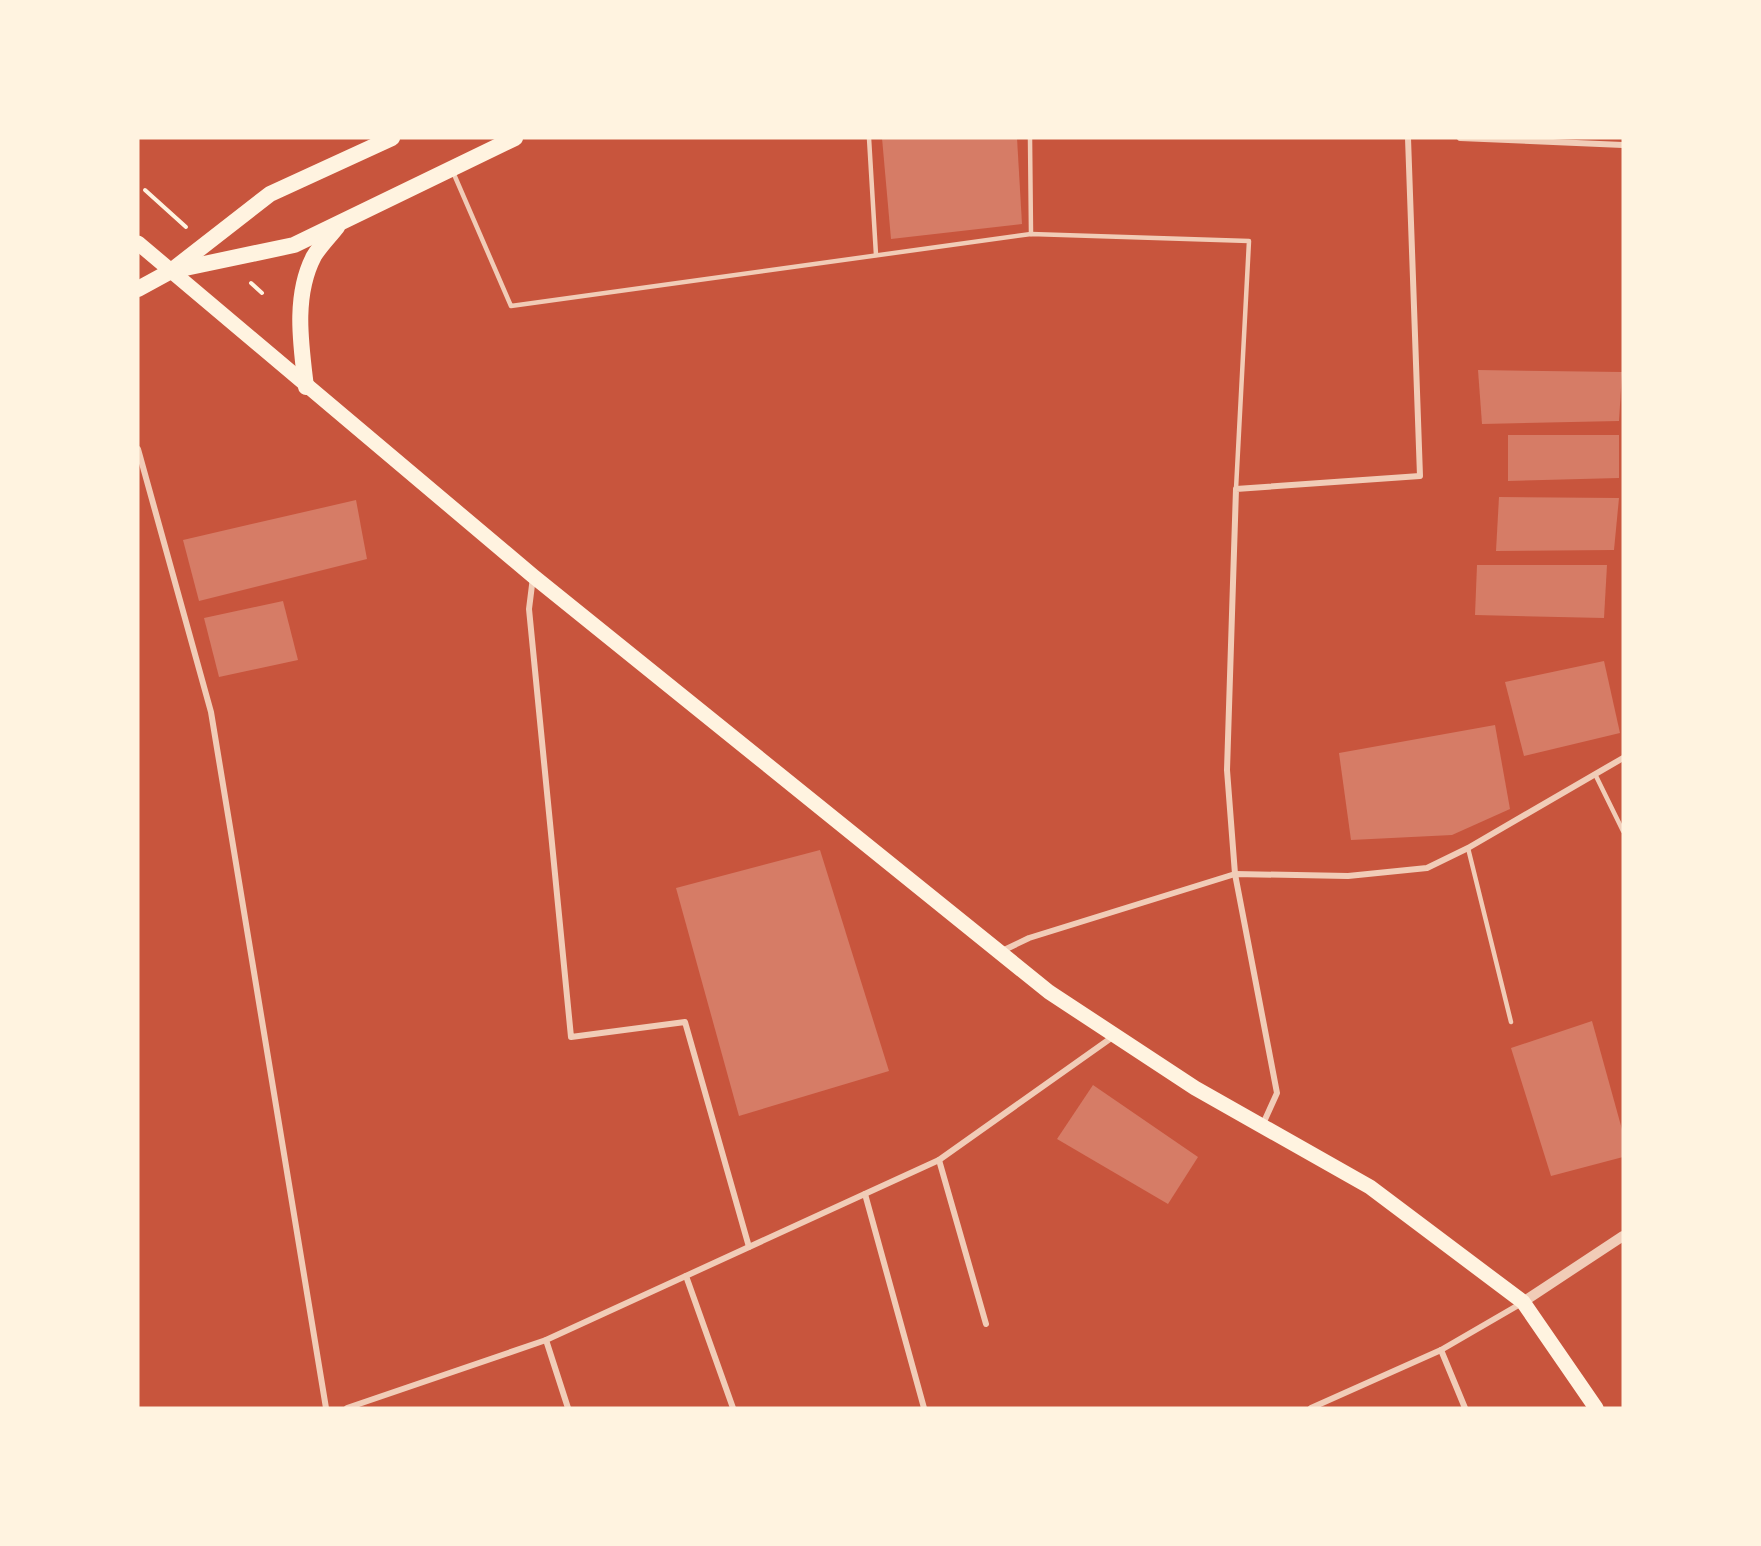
<svg xmlns="http://www.w3.org/2000/svg" width="1761" height="1546" font-family="'Sofia Sans Condensed',sans-serif">
  <style>
    .building { fill: #d67c66 }
    .lines { fill: none; stroke-linecap: round; stroke-linejoin: round }
    .path { stroke: #fff3e0; stroke-width: 4 }
    .service { stroke: #f1ccb7; stroke-width: 4.5 }
    .minor { stroke: #f1ccb7; stroke-width: 6 }
    .tertiary { stroke: #f1ccb7; stroke-width: 10 }
    .primary { stroke: #fff3e0; stroke-width: 15 }
    .trunk { stroke: #fff3e0; stroke-width: 16 }
  </style>
  <rect width="100%" height="100%" fill="#c8553d"/>
  <g class="building">
    <polygon points="882,138 1017,138 1022,224 891,239"/>
    <polygon points="1478,370 1622,372 1619,421 1482,424"/>
    <polygon points="1508,435 1619,435 1619,478 1508,481"/>
    <polygon points="1499,497 1619,498 1614,550 1496,551"/>
    <polygon points="356,500 367,559 199,601 183,540"/>
    <polygon points="1477,565 1607,565 1604,618 1475,615"/>
    <polygon points="283,601 298,660 219,677 204,618"/>
    <polygon points="1604,661 1620,733 1524,756 1505,682"/>
    <polygon points="1495,725 1510,809 1452,835 1351,840 1339,753"/>
    <polygon points="820,850 889,1071 739,1116 676,888"/>
    <polygon points="1592,1021 1623,1133 1623,1157 1551,1176 1511,1048"/>
    <polygon points="1093,1085 1198,1157 1168,1204 1057,1139"/>
  </g>
  <g class="lines">
    <g class="path">
      <polyline points="145,190 186,227"/>
      <polyline points="251,283 262,293"/>
    </g>
    <g class="service">
      <polyline points="869,138 876,255"/>
      <polyline points="1030,138 1031,234"/>
      <polyline points="453,172 511,306 1031,234 1249,241 1236,489"/>
      <polyline points="1595,774 1623,831"/>
      <polyline points="1468,848 1511,1022"/>
    </g>
    <g class="minor">
      <polyline points="1460,138 1623,145"/>
      <polyline points="138,449 211,712 326,1408"/>
      <polyline points="533,577 529,609 571,1037 685,1022 749,1247"/>
      <polyline points="1002,951 1029,938 1235,874 1227,770 1236,489 1420,476 1408,138"/>
      <polyline points="1263,1124 1277,1093 1235,874 1348,876 1427,868 1468,848 1623,758"/>
      <polyline points="939,1160 986,1324"/>
      <polyline points="865,1194 924,1408"/>
      <polyline points="686,1276 733,1408"/>
      <polyline points="546,1340 568,1408"/>
      <polyline points="1441,1350 1465,1408"/>
      <polyline points="347,1408 546,1340 939,1160 1114,1036"/>
      <polyline points="1311,1408 1441,1350 1522,1303"/>
    </g>
    <polyline class="tertiary" points="1523,1302 1623,1236"/>
    <polyline class="primary" points="138,243 533,576 1049,992 1195,1088 1370,1187 1523,1302 1596,1408"/>
    <g class="trunk">
      <polyline points="171,271 294,245 515,138"/>
      <polyline points="138,289 171,271 270,194 392,138"/>
      <path d="M 306,387 C 301,345 293,296 314,256 C 320,246 330,236 337,227"/>
    </g>
  </g>
  <rect width="1761" height="1546" fill="none" stroke="#fff3e0" stroke-width="279"/>
</svg>
